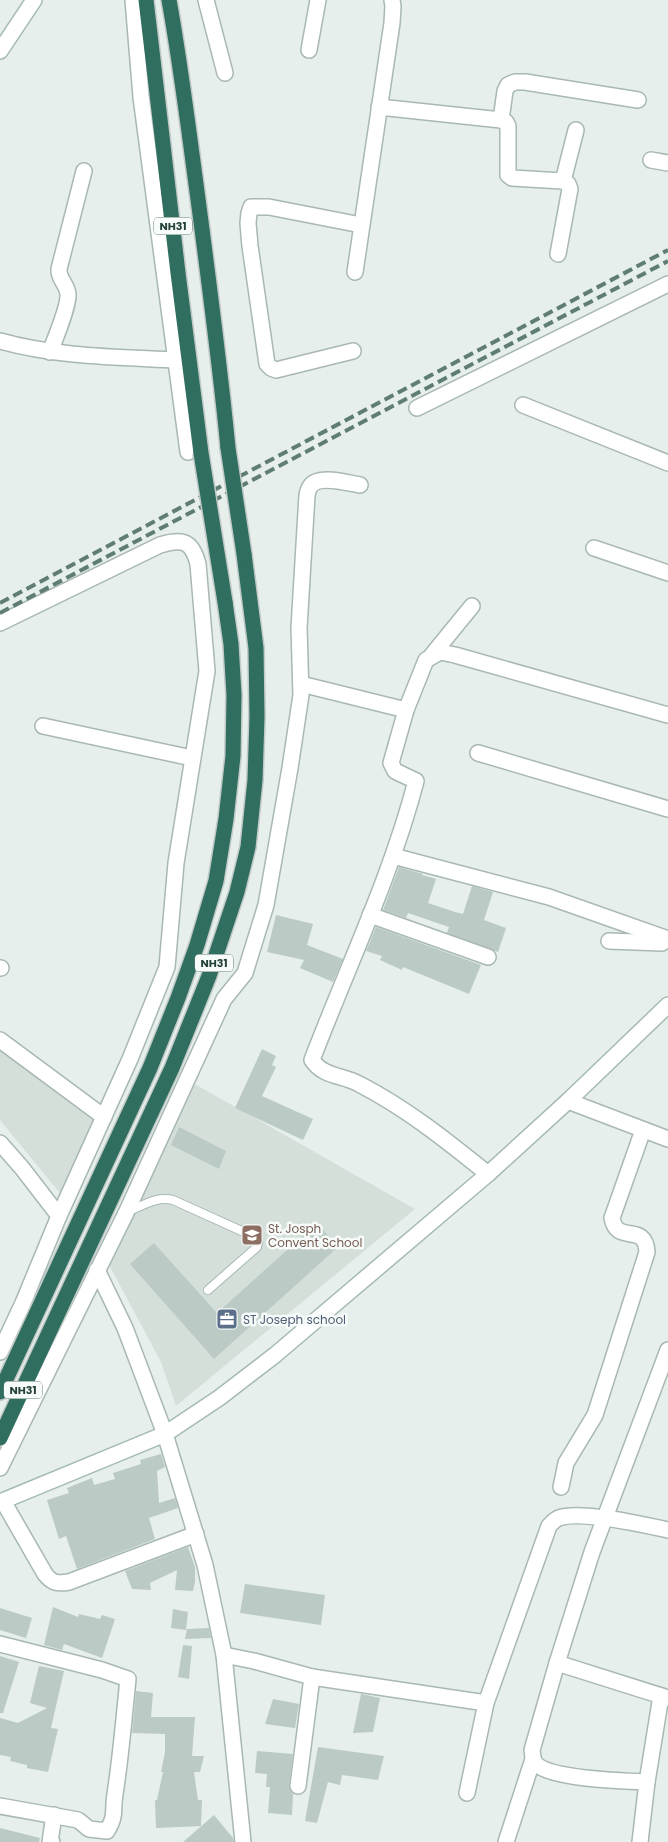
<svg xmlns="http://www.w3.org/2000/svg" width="668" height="1842" font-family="Poppins,sans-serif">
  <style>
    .built { fill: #d4dfda }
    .building { fill: #bbcac4 }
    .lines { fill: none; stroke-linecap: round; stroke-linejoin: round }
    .lane-casing { stroke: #a8b8b2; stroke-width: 10 }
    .street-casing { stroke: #a8b8b2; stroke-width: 18 }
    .secondary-casing { stroke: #a4bbb2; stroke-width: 18 }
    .highway-casing { stroke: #c2cac8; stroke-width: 18 }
    .lane { stroke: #fff; stroke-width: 8 }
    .street { stroke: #fff; stroke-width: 15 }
    .secondary { stroke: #fff; stroke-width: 15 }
    .highway { stroke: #306e60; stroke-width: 15 }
    .rail { stroke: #5f7d74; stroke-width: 4; stroke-dasharray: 10 5; stroke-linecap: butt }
    .highway-bridge-casing { stroke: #c2cac8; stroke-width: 18; stroke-linecap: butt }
    .highway-bridge { stroke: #306e60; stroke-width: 15 }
    .labels { text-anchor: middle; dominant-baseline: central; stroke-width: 5; stroke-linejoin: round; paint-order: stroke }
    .shield { fill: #f7fbf9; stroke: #637a73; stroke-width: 1 }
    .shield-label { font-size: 11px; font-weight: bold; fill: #244239 }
    .education-label { font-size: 12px; fill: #785e54; stroke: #f7fbf9; text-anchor: start }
    .service-label { font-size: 12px; fill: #4e5e75; stroke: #f7fbf9; text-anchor: start }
  </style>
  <rect width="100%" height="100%" fill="#e6efeb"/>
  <g class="built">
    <polygon points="0,1046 102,1113 64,1198 0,1120"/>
    <polygon points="193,1083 415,1209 176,1406 161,1362 107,1261"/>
  </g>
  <g class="building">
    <polygon points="399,867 423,874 422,875 436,879 428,903 455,912 463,914 472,886 493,892 484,920 506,928 498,952 447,933 449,927 408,913 406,918 383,910"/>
    <polygon points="276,915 313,924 307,945 343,959 333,982 300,968 304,960 267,952"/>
    <polygon points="376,927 481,965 469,994 403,967 402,970 380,960 382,956 366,951"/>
    <polygon points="262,1049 276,1056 272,1065 276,1067 262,1096 313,1119 303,1140 235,1108"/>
    <polygon points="179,1127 226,1151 219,1169 171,1145"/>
    <polygon points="317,1223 338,1247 214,1359 130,1264 154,1243 217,1313"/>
    <polygon points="161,1454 165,1467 157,1471 159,1503 175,1498 178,1508 149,1518 155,1539 77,1569 66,1536 59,1539 47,1500 69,1493 67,1488 92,1478 94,1485 115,1479 113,1473 141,1464 140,1460"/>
    <polygon points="188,1547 195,1567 195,1582 193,1591 175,1590 177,1570 150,1583 151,1590 132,1589 125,1571"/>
    <polygon points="245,1584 325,1595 321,1625 240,1613"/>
    <polygon points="53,1607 78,1617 79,1614 100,1619 102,1615 115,1619 102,1658 64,1644 62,1650 44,1645"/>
    <polygon points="0,1608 32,1618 26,1638 0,1630"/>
    <polygon points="173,1609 188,1612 186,1630 171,1628"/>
    <polygon points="209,1628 211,1638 185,1639 187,1629"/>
    <polygon points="183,1645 192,1646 189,1679 178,1677"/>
    <polygon points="0,1656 19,1662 3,1713 0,1713"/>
    <polygon points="39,1666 64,1671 51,1728 58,1729 48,1772 27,1768 27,1765 10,1761 11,1757 0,1755 0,1718 18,1723 47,1708 30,1703"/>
    <polygon points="136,1691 153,1693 151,1717 195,1717 192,1756 204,1756 200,1772 194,1772 198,1800 202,1800 201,1826 156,1828 155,1800 157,1800 163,1772 161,1772 165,1752 165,1734 132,1733"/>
    <polygon points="361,1694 380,1698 373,1732 353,1733"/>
    <polygon points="273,1699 299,1704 295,1728 265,1724"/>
    <polygon points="318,1747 384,1756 378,1780 342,1775 340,1785 328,1782 317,1823 305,1821"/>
    <polygon points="257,1751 293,1754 289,1785 290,1790 293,1794 292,1815 268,1813 270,1787 266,1787 267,1774 255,1773"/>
    <polygon points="214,1815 233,1838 234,1842 183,1842"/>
    <polygon points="0,1828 40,1838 39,1842 0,1842"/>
  </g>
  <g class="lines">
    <g class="lane-casing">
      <path id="lane" d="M 129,1211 C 144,1205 157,1196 173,1200 L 255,1237 L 258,1242 L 257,1247 L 208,1290"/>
    </g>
    <g class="street-casing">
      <g id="street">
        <polyline points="133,0 141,97 188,452"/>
        <polyline points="206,0 225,73"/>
        <polyline points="309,50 318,0"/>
        <polyline points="379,107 501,120 506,122 508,126 508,175 512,178 563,181 568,184 570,189 558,254"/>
        <polyline points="501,120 505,91 508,85 515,82 525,82 638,100"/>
        <polyline points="651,160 668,163"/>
        <polyline points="563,181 576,130"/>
        <polyline points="355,272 392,23 393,6 392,0"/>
        <path d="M 0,341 C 57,357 117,357 176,360"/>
        <polyline points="353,351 276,370 271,368 267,364 250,246 248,223 249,213 251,207 269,207 361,225"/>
        <path d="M 50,352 C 55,339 69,306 68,294 C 67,284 58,279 59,269 L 84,171"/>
        <polyline points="523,405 668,463"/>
        <polyline points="417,408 668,284"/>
        <polyline points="594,548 668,573"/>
        <path d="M 0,623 L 160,545 C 183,538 192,541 198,564 L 207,671 L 176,863 L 167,967 L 130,1059 L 59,1216 L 23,1303 L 0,1352"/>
        <polyline points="432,655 472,606"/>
        <polyline points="301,684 406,710"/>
        <polyline points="43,726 192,758"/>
        <polyline points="478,753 668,809"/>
        <polyline points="393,856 549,897 668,939"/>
        <polyline points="370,915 488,957"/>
        <polyline points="609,941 662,943"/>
        <polyline points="0,968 1,968"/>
        <polyline points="0,1040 104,1117"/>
        <polyline points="568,1101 668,1139"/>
        <polyline points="0,1143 22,1168 59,1216"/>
        <path d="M 488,1174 C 447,1141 406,1108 359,1084 C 343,1075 323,1077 312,1060 C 347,968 391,877 416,781 L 395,771 L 391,763 L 406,710 L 426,660 L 440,652 L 455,655 L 668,715"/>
        <polyline points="97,1270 125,1328 165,1434 205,1565 224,1655 243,1842"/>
        <path d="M 0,1468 L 126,1213 L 224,999 L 245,973 L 266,905 L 290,768 L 301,695 L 299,628 L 307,495 C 308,492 308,489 310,487 C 317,474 348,483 360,485"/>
        <path d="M 561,1487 L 566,1463 L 595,1415 L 647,1252 C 645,1221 617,1246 612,1218 L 643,1130"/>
        <path d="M 3,1501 L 45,1574 C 52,1583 57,1584 69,1582 L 196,1534"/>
        <path d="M 0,1644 L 102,1670 L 128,1679 C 124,1717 121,1756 115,1794 C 112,1812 117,1814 107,1831 L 89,1829 L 78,1820 L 0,1806"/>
        <polyline points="224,1655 254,1661 312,1677 486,1703"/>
        <polyline points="557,1663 668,1698"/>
        <path d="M 647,1782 C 625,1781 551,1779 536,1764 C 532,1760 533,1755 532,1750 L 557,1663 L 592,1552 L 668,1350"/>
        <polyline points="298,1786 312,1677"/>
        <path d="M 467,1793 L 486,1703 L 549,1526 C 552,1523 555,1519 559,1518 C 579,1510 645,1525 668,1530"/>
        <polyline points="52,1842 50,1842 54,1815"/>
        <polyline points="506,1842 533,1759"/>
        <polyline points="640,1842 647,1782 661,1696"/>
      </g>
    </g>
    <g class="secondary-casing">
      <g id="secondary">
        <polyline points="0,51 34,0"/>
        <polyline points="0,1502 165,1434 219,1398 275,1355 488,1174 568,1101 668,1005"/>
      </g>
    </g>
    <g class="highway-casing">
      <g id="highway">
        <polyline points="146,0 178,273 201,453"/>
        <path d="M 169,0 C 181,66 189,133 198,199 C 209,282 220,365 228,448"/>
        <polyline points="0,1392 150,1068 178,998 197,945 216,881 226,819 233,756 234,695 231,644 225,602"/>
        <polyline points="0,1438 172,1068 209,976 237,892 248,847 255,780 257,717 256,648 244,554"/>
      </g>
    </g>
    <use href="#lane" class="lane"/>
    <use href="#street" class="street"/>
    <use href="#secondary" class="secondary"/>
    <use href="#highway" class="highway"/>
    <g class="rail">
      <polyline points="0,603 668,250"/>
      <polyline points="0,613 668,261"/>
    </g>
    <g class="highway-bridge-casing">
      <g id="highway-bridge">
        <polyline points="228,448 244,554"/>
        <polyline points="201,453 225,602"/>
      </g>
    </g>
    <use href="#highway-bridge" class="highway-bridge"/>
  </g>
  <defs>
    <g id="school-square" transform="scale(1.125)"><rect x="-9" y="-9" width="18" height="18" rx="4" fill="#8d6e63" stroke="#f7fbf9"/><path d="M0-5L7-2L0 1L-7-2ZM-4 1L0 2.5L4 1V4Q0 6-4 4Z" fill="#fff"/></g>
    <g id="office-square" transform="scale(1.125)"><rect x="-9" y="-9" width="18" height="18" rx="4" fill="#5c6f8a" stroke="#f7fbf9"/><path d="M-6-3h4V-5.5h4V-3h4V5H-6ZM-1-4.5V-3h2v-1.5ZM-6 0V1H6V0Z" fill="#fff"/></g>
  </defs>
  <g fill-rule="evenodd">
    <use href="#school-square" x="252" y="1235"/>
    <use href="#office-square" x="227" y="1319"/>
  </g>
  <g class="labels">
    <g class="shield">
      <rect x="154" y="217.5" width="38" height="17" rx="4"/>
      <rect x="195" y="954.5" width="38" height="17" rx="4"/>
      <rect x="4" y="1381.5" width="38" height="17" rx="4"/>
    </g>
    <g class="shield-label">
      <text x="173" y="226">NH31</text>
      <text x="214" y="963">NH31</text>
      <text x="23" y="1390">NH31</text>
    </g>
    <g class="education-label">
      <text x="268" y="1228">St. Josph<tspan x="268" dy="14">Convent School</tspan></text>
    </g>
    <g class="service-label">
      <text x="243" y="1319">ST Joseph school</text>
    </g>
  </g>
</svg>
